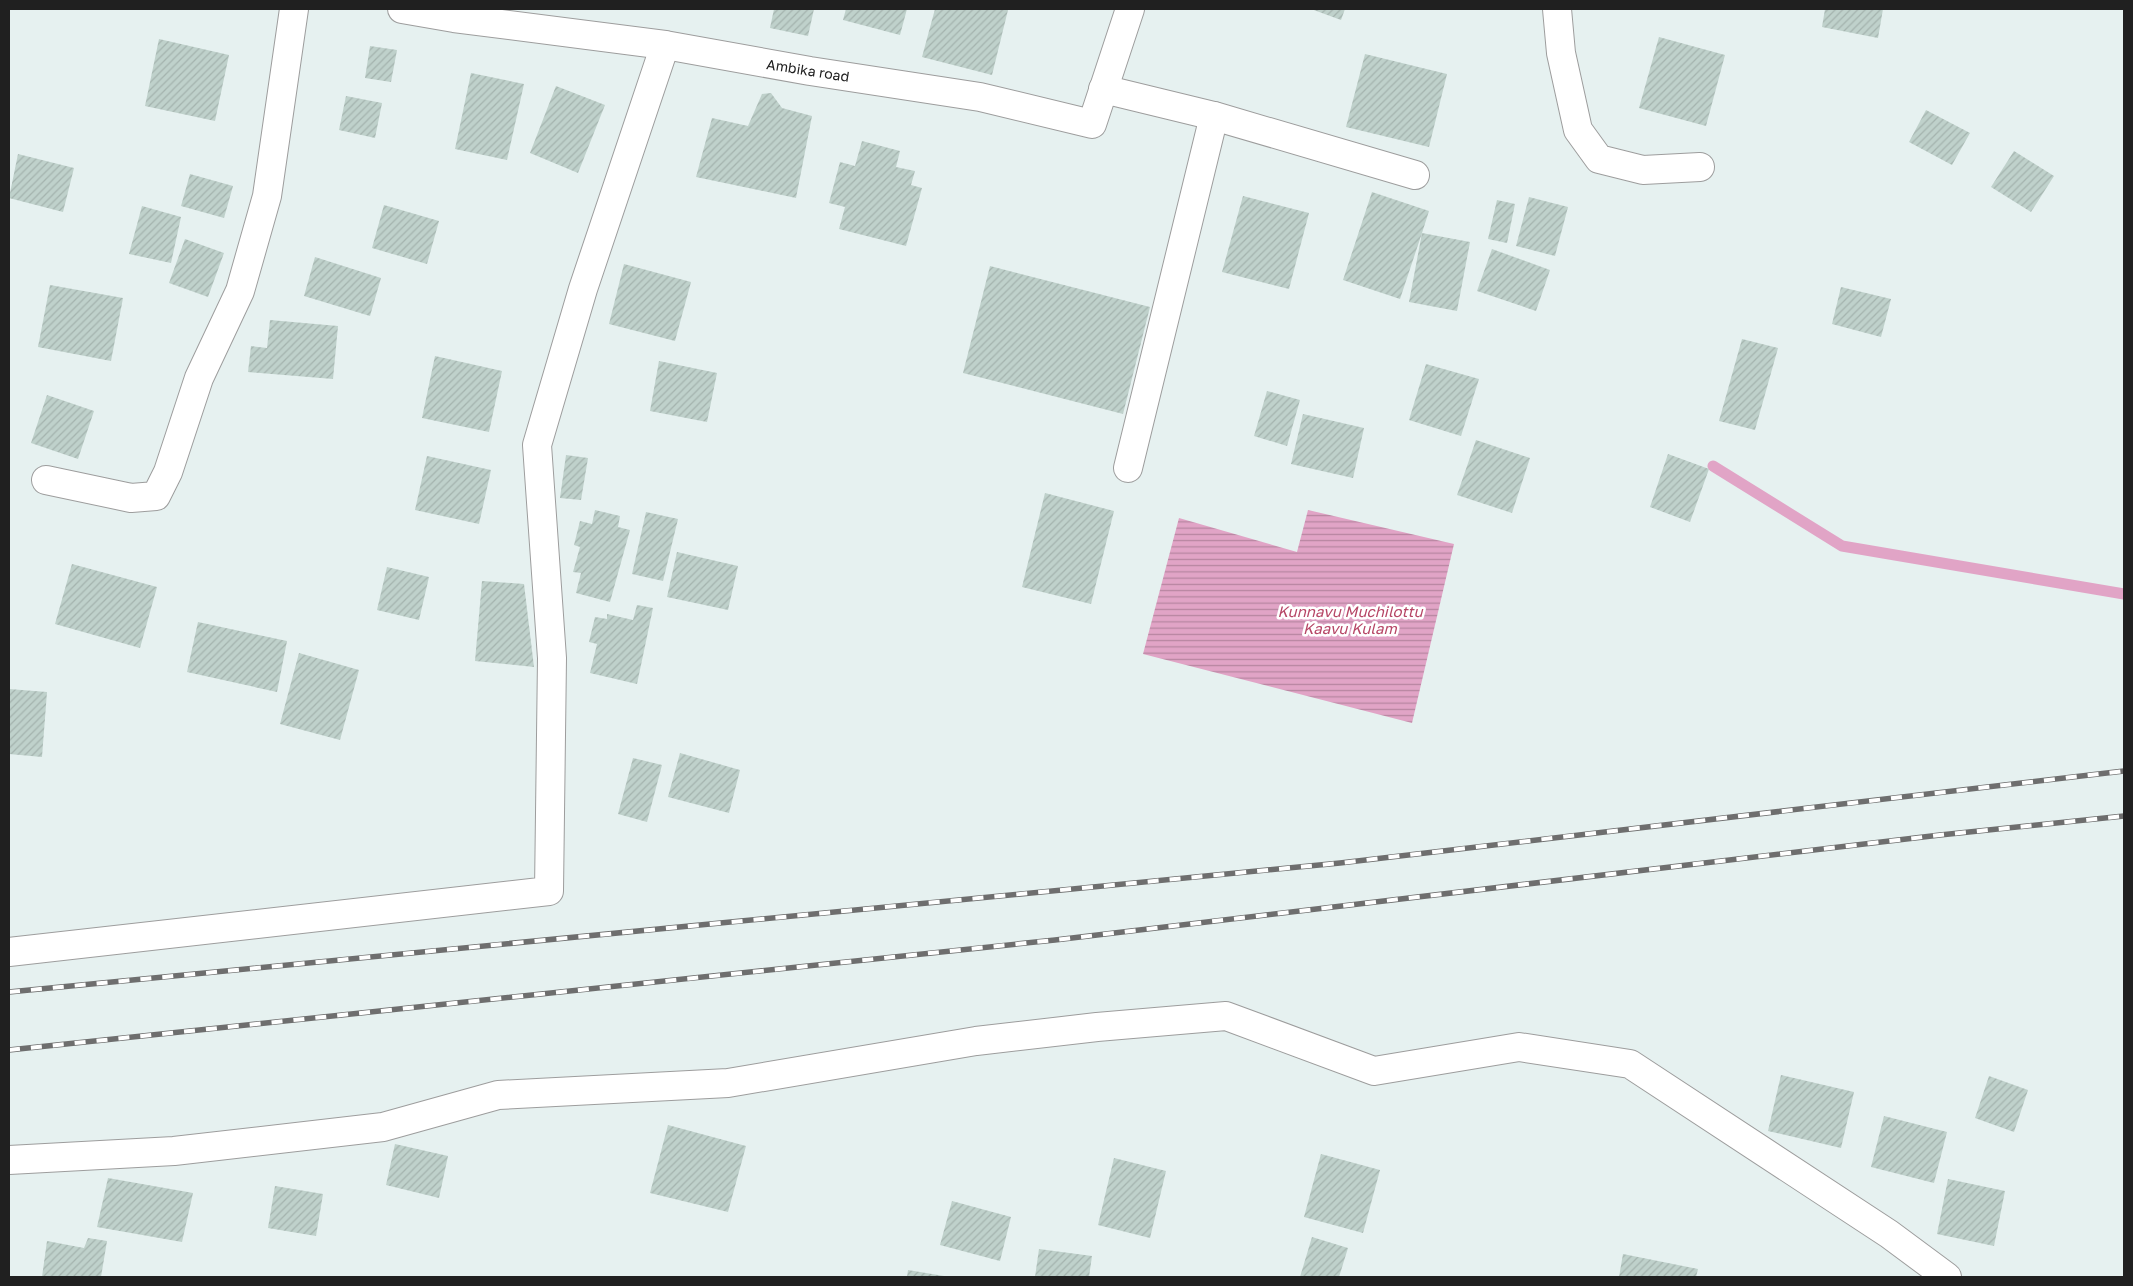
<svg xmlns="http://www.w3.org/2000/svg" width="2133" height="1286" font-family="'Golos Text',sans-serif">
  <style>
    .water { fill: url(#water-rules) }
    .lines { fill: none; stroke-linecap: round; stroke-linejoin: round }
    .stream { stroke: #e1a4c6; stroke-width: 11 }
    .building { fill: url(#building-hatch) }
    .street-casing { stroke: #9d9d9d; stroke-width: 30 }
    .street { stroke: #fff; stroke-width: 28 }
    .rail-casing { stroke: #6e6e6e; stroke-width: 5.5 }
    .rail { stroke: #fff; stroke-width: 4; stroke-dasharray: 11; stroke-linecap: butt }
    .labels { text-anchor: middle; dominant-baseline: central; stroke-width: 5; stroke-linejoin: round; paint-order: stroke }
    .street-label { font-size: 14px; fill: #202020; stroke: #fff }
    .water-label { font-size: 15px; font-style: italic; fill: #b64666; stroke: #fff }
  </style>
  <defs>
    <pattern id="water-rules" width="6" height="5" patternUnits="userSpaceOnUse" patternTransform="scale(1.25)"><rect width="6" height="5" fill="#e1a4c6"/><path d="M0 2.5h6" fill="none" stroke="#b685a0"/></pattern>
    <pattern id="building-hatch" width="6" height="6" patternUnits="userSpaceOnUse" patternTransform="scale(1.25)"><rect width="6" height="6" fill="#bfd1cb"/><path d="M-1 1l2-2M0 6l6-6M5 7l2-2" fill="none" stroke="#a4b3ae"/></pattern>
  </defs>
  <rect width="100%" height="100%" fill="#e6f1f0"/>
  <polygon class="water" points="1308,510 1454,544 1412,723 1143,654 1179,518 1297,552"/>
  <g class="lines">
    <polyline class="stream" points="1713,466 1842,546 2124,594"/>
  </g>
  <g class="building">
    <polygon points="774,9 814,9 808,36 770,28"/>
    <polygon points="846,9 907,9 900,35 843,20"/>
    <polygon points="935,9 1008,10 992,75 922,57"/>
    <polygon points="1311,9 1345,9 1341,20"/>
    <polygon points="1825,9 1883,9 1878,38 1822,27"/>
    <polygon points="1659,37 1725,55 1706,126 1639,108"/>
    <polygon points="159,39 229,55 215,121 145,106"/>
    <polygon points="370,46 397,50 391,82 365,78"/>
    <polygon points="1365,54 1447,74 1429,147 1346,127"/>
    <polygon points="471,73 524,84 507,160 455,149"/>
    <polygon points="556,86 605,105 578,173 530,153"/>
    <polygon points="771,93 782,108 812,116 796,198 696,177 712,118 748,126 762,94"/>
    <polygon points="346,96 382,103 375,138 339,130"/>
    <polygon points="1926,110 1970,133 1952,165 1909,142"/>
    <polygon points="862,141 900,151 896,167 915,171 911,185 922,188 906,246 839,229 845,207 829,203 840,162 855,166"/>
    <polygon points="2014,151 2054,176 2031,212 1991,187"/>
    <polygon points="18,154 74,168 63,212 9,198"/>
    <polygon points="190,174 233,186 224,218 181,206"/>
    <polygon points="1372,192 1429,211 1422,233 1470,242 1457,311 1409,302 1422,233 1400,299 1343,280"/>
    <polygon points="1243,196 1309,213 1289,289 1222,272"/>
    <polygon points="1529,197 1568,207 1555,256 1516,246"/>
    <polygon points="1497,200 1515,204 1507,243 1488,239"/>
    <polygon points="384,205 439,221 427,264 372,248"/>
    <polygon points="142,206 181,217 171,263 129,254"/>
    <polygon points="185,239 224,253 208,297 169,283"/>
    <polygon points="1492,249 1550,270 1536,311 1477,291"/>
    <polygon points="315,257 381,278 370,316 304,296"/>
    <polygon points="624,264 691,282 675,341 609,324"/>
    <polygon points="990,266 1150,307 1123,414 963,373"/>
    <polygon points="50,285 123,298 111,361 38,347"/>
    <polygon points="1841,287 1891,299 1881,337 1832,324"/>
    <polygon points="270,320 338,326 333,379 248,372 251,346 267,348"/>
    <polygon points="1742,339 1778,348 1755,430 1719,421"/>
    <polygon points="435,356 502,371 489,432 422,418"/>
    <polygon points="659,361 717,373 707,422 650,411"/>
    <polygon points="1426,364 1479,379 1461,436 1409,420"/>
    <polygon points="1267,391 1300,400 1287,446 1254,436"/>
    <polygon points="47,395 94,411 78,459 31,443"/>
    <polygon points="1303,414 1364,428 1353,478 1291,464"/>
    <polygon points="1476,440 1530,458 1512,513 1457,495"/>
    <polygon points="1668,454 1709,469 1690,522 1650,507"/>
    <polygon points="566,455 588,458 581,500 560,498"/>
    <polygon points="427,456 491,470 479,524 415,510"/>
    <polygon points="1045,493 1114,511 1091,604 1022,587"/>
    <polygon points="595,510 620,516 618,527 630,530 610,602 576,593 581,573 573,572 580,547 574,545 580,521 592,524"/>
    <polygon points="646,512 678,519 663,581 632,574"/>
    <polygon points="677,552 738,566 728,610 667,597"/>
    <polygon points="72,564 157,587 140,648 55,624"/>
    <polygon points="387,567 429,577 419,620 377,610"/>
    <polygon points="482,581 524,584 534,667 475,661"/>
    <polygon points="637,605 653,608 637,684 590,673 597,644 589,642 595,617 607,619 607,614 633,620"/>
    <polygon points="198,622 287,641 277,692 187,672"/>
    <polygon points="299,653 359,670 340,740 280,724"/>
    <polygon points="9,689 47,692 42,757 9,754"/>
    <polygon points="680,753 740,770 729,813 668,797"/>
    <polygon points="633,758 662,765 647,822 618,814"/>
    <polygon points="1781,1075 1854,1092 1841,1148 1768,1131"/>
    <polygon points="1989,1076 2028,1090 2014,1132 1975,1118"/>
    <polygon points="1884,1116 1947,1132 1934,1183 1871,1167"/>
    <polygon points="668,1125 746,1146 728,1212 650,1193"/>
    <polygon points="395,1144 448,1156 439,1198 386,1185"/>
    <polygon points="1321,1154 1380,1170 1363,1233 1304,1217"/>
    <polygon points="1114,1158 1166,1171 1150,1238 1098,1225"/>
    <polygon points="108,1178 193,1193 182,1242 97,1227"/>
    <polygon points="1948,1179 2005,1191 1994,1246 1937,1234"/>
    <polygon points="275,1186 323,1194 316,1236 268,1228"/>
    <polygon points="952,1201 1011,1217 1000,1261 940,1245"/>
    <polygon points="1312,1237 1348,1248 1339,1277 1300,1277"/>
    <polygon points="88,1238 107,1241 101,1277 42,1277 47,1241 84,1248"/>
    <polygon points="1039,1249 1092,1256 1089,1277 1035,1277"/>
    <polygon points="1623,1254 1698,1269 1696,1277 1619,1277"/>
    <polygon points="908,1270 944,1276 944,1277 907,1277"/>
  </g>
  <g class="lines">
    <g class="street-casing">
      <g id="street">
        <polyline points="402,9 454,18 665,45 810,71 980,97 1092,124 1130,9"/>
        <polyline points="1557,9 1561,53 1578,130 1599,159 1643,170 1700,167"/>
        <polyline points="1103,89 1214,116 1128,468"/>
        <polyline points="1214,116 1415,175"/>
        <polyline points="46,480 131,498 156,496 168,472 199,378 240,291 267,196 294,9"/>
        <polyline points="9,952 549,891 552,658 537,445 583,289 665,45"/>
        <polyline points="9,1160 174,1151 383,1127 498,1095 728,1083 976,1041 1097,1027 1226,1016 1374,1071 1519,1047 1630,1064 1889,1234 1947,1277"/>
      </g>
    </g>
    <use href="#street" class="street"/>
    <g class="rail-casing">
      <g id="rail">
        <polyline points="9,992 1340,863 2124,771"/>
        <polyline points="9,1050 1055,940 1940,835 2124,816"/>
      </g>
    </g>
    <use href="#rail" class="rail"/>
  </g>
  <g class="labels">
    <g class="street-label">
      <text transform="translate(808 70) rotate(9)">Ambika road</text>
    </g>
    <g class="water-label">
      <text x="1350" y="611">Kunnavu Muchilottu<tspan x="1350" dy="17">Kaavu Kulam</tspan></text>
    </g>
  </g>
  <rect width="2133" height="1286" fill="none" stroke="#202020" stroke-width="20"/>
</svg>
